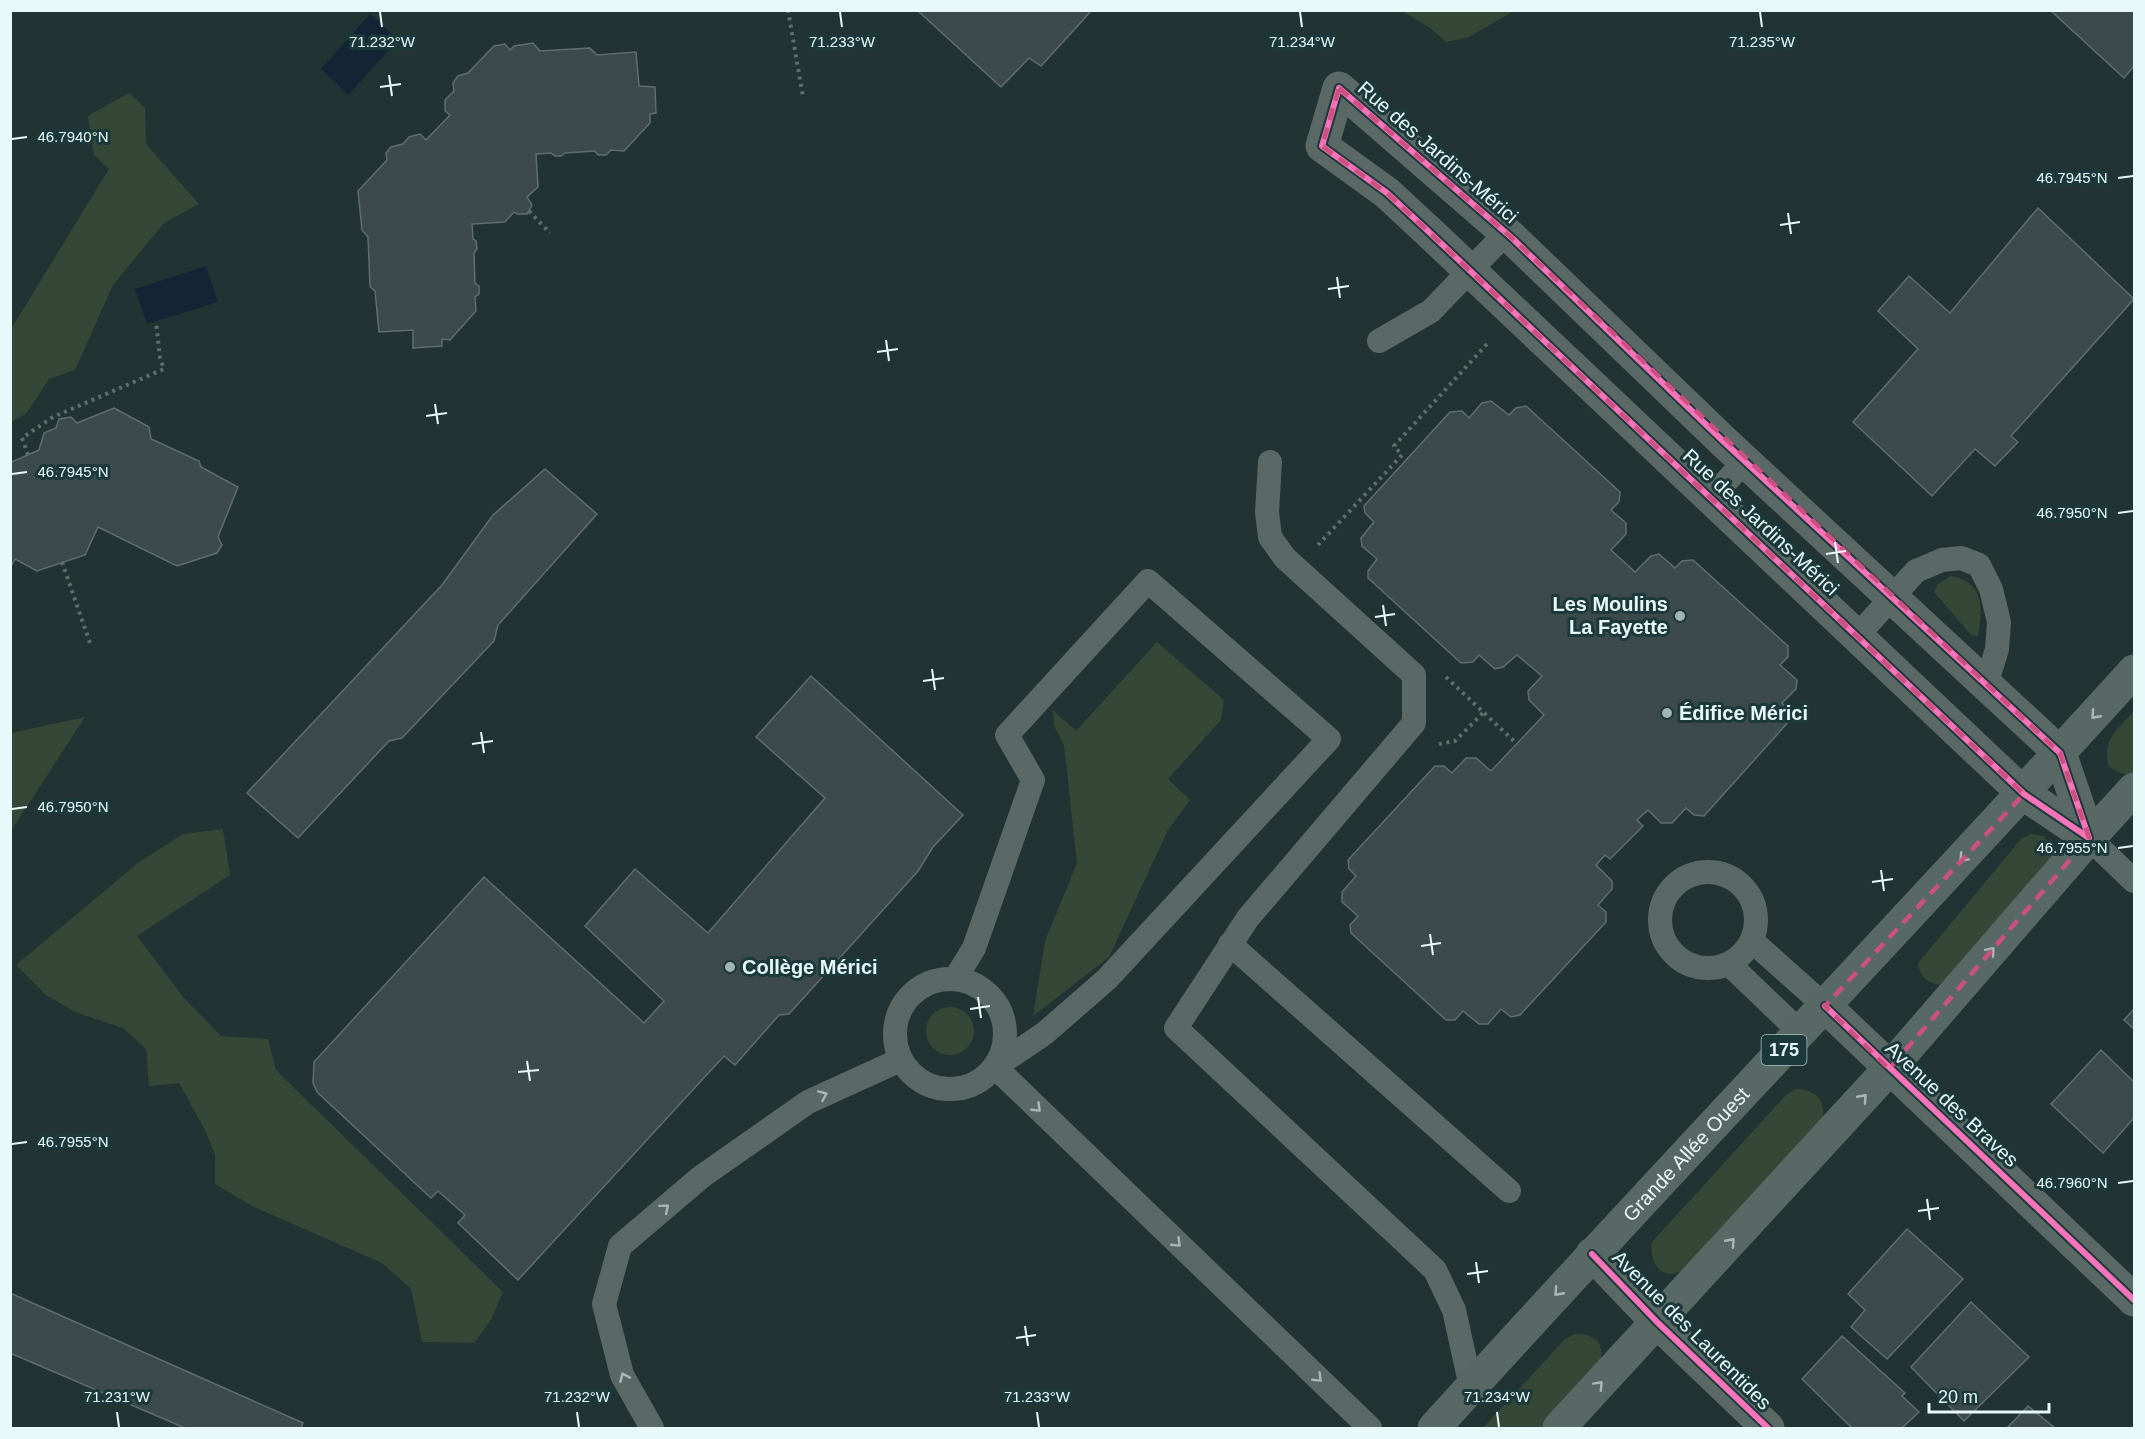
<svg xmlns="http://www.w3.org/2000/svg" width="2145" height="1439" font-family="Arial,sans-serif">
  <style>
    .green { fill: #354736 }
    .water { fill: #132435 }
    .building { fill: #3c4a4c; stroke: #606d70; stroke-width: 1.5 }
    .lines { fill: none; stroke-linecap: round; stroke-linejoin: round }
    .path { stroke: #606e6b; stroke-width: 4; stroke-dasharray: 3 4.5; stroke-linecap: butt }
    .lane { stroke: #5a6965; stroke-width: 24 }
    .street { stroke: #5a6965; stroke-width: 33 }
    .primary { stroke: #586965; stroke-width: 33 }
    .cycleway-casing { stroke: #1b393a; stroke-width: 10 }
    .cycleway { stroke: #fb73b8; stroke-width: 6 }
    .oneway { stroke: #a7b8b6 }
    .oneway2 { stroke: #a8b8b6 }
    .marked { fill: none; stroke: #cc5082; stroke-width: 4.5; stroke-dasharray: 12 8; stroke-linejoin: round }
    .ticks { fill: none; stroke: #e8f9f9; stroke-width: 2 }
    .poi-dot { fill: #a3b4b4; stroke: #1b393a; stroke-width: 2 }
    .labels { text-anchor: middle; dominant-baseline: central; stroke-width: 6; stroke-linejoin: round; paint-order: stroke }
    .shield { fill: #1b393a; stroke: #aabfc0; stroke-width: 1.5 }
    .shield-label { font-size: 18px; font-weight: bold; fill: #e8f9f9 }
    .street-label { font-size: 20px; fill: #e8f9f9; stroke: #1b393a }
    .poi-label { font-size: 20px; font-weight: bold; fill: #e8f9f9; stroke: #1b393a; text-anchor: start }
    .ticks-label { font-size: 15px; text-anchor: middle; fill: #e8f9f9; stroke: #1b393a; stroke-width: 6; stroke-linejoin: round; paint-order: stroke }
  </style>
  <rect width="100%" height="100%" fill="#233"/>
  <g class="green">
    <polygon points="1402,11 1514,11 1469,37 1446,42 1430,28"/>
    <polygon points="129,93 145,108 146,144 199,204 164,223 113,285 75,370 49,379 26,414 11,422 11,329 109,169 94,155 88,116"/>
    <path d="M 1951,576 C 1984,582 1983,608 1978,636 L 1971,635 L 1934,592 L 1938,584 Z"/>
    <polygon points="1157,642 1224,700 1221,720 1168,779 1190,800 1168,830 1109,957 1033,1016 1045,941 1077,863 1064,745 1054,726 1053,710 1076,731"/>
    <path d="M 2134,711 L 2134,773 C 2125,777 2116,771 2108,766 C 2104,736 2116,732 2134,711 Z"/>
    <polygon points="85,717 11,831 11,733"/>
    <polygon points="223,829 230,875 137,936 184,998 221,1036 268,1039 276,1070 503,1292 491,1320 474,1343 422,1342 411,1289 382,1263 252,1206 215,1184 215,1155 206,1132 179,1083 149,1086 146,1049 123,1028 75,1012 46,995 16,965 138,863 183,834"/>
    <path d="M 2031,834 L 2044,836 L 2051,846 L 2055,859 L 1950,985 C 1933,986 1921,981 1918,963 L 2021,839 Z"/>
    <circle cx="950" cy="1031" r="24"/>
    <path d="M 1796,1089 C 1816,1090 1825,1098 1823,1120 L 1689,1267 C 1685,1269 1681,1272 1676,1273 C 1657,1278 1649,1257 1652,1242 L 1786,1095 Z"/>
    <path d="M 1575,1334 C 1594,1333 1606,1343 1600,1363 L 1542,1428 L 1483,1428 L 1565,1339 Z"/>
  </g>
  <g class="water">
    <polygon points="370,14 398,40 348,95 321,69"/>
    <polygon points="206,266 218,302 147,324 135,289"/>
  </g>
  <g class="building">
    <polygon points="917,10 1092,10 1041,66 1029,58 1001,87"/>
    <polygon points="2050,10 2134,10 2134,66 2124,78"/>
    <polygon points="533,43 540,51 590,48 597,55 636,52 639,86 655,87 656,113 650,114 650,123 624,151 611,150 606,155 598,155 595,151 565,153 561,156 555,156 551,153 536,154 538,187 527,197 532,205 527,214 517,214 514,212 505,222 472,224 473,239 476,241 477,249 474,253 475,283 479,286 479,294 475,297 476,311 450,340 442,339 442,346 413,348 413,330 379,332 375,291 370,287 368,237 362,230 358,191 387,160 386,153 391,147 403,144 409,137 420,134 426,140 450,115 445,111 445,100 454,91 453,83 458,76 468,73 494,46 505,44 510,50 514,46"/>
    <polygon points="2038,208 2134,299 2011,436 2018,442 1995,466 1975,449 1932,496 1853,422 1918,349 1878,311 1909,276 1950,313"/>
    <polygon points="1491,401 1509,415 1516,408 1526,406 1620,492 1619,502 1611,510 1626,523 1626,534 1611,550 1635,572 1651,556 1659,554 1675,568 1682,561 1693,560 1788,646 1788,657 1780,665 1797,680 1796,689 1782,703 1791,712 1791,719 1704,816 1694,815 1686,808 1672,823 1661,823 1648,810 1637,820 1643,826 1610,859 1605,855 1596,865 1612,881 1612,889 1598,905 1606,912 1606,922 1520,1015 1511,1017 1501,1009 1488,1024 1479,1024 1463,1011 1455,1020 1446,1020 1351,933 1350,925 1358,916 1342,902 1342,892 1356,876 1349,869 1348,860 1435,766 1444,766 1452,773 1466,758 1476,758 1491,771 1544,715 1529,700 1528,691 1542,676 1517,655 1503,667 1495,669 1479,655 1473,662 1461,663 1368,578 1368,571 1377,559 1362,546 1361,538 1374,522 1365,513 1364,506 1450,412 1462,411 1469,418 1482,403"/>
    <polygon points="114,408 149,427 151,439 199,461 201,467 238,487 218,537 222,545 217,553 177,566 98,527 85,555 37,571 15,559 10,568 10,456 12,462 39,450 44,433 56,428 59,419 71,417 77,423"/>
    <polygon points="545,469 597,514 498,625 494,641 402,738 389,741 298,838 247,793 442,585 493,515"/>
    <polygon points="811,676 963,815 933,847 918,871 789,1014 779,1015 735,1065 724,1056 518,1280 458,1223 465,1215 438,1191 431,1198 317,1092 313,1083 314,1062 484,877 644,1023 664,1001 585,926 635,869 708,933 825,798 756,737"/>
    <polygon points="2134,1009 2134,1029 2124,1020"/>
    <polygon points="2101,1050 2134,1082 2134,1118 2103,1153 2051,1104"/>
    <polygon points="1907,1229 1963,1279 1887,1359 1851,1327 1865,1310 1848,1294"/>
    <polygon points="10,1293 303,1423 301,1428 185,1428 10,1353"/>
    <polygon points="1971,1302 2029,1357 1964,1421 1911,1367"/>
    <polygon points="1842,1336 1905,1393 1902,1396 1919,1412 1902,1428 1852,1428 1802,1379"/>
    <polygon points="2028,1406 2055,1428 2007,1428"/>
  </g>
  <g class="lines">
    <g class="path">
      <polyline points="788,10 803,97"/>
      <polyline points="529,211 550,233"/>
      <polyline points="28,455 22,438 53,417 164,369 160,358 156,322"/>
      <polyline points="1318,545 1402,455 1394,446 1487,344"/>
      <polyline points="62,562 90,643"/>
      <polyline points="1446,677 1517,744"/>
      <polyline points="1439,744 1455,741 1483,713"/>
    </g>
    <g class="lane">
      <polyline points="1379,341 1431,311 1506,233"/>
      <polyline points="1270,462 1267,512 1270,537 1285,558 1414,675 1414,723 1248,918 1176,1028 1435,1270 1454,1310 1471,1387"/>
      <polyline points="1711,498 1745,461"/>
      <polyline points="1857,636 1916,571 1942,560 1961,558 1979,565 1991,589 1999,622 1997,649 1986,685"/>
      <polyline points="2089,838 2134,881"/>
      <circle cx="1708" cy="920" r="48"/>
      <polyline points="1752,941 1825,1006"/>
      <polyline points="1230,944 1509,1191"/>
      <polyline points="1729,964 1800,1032"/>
      <circle cx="950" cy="1034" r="55"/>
      <polyline points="955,979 974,948 1033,780 1007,735 1148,581 1329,739 1107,979 1045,1033 995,1067 1370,1428"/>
      <polyline points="652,1428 622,1375 604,1304 620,1246 701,1177 808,1102 900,1060"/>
    </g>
    <g class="street">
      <polygon points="1339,88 1512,238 1724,442 2060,753 2089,838 2024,794 1429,232 1387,193 1322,146"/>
      <polyline points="1825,1006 2134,1300"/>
      <polyline points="1592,1254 1657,1322 1768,1428"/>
    </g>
    <g class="primary">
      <path id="s1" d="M 1434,1428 C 1665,1173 1903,925 2134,671"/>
      <polyline points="1559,1428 1889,1069 2089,838 2134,789"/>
    </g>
    <g class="cycleway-casing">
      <g id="cycleway">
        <polygon points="1339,88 1512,238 1724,442 2060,753 2089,838 2024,794 1429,232 1387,193 1322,146"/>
        <polyline points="1825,1006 2134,1300"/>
        <polyline points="1592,1254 1657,1322 1768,1428"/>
      </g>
    </g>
    <use href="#cycleway" class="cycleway"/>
  </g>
  <defs><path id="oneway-chevron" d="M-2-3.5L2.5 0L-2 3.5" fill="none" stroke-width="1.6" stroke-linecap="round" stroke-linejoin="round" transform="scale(1.5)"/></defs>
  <g class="oneway">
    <use href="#oneway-chevron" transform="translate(2095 715) rotate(132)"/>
    <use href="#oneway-chevron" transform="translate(1963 858) rotate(133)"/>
    <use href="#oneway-chevron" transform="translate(1991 951) rotate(-49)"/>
    <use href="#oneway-chevron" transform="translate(1863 1098) rotate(-48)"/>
    <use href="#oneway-chevron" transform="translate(1731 1242) rotate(-48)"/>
    <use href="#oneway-chevron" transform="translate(1558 1292) rotate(132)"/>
    <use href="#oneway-chevron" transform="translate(1599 1385) rotate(-47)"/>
  </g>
  <g class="oneway2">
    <use href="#oneway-chevron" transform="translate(823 1095) rotate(-24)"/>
    <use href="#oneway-chevron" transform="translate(1037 1108) rotate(44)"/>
    <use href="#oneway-chevron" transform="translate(665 1208) rotate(-40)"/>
    <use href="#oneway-chevron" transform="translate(1177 1243) rotate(44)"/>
    <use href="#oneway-chevron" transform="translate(624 1377) rotate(-114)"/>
    <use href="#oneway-chevron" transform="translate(1318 1378) rotate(44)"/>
  </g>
  <path class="marked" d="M 1339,88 L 1512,238 L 2060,753 L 2089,838 L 1889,1069 L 1825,1006 L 2024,794 L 1429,232 L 1387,193 L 1322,146 Z"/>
  <path class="ticks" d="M 380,12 L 382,27M 840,12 L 842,27M 1300,12 L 1302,27M 1760,12 L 1762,27M 389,75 L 392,96M 380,87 L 401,84M 12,139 L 27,137M 2118,178 L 2133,176M 1788,213 L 1791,234M 1780,225 L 1800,222M 1337,277 L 1340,298M 1328,289 L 1349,286M 886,340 L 889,361M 877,352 L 898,349M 435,404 L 438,424M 426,416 L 447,413M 12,474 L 27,472M 2118,513 L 2133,511M 1835,542 L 1838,563M 1826,554 L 1846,551M 1383,605 L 1386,626M 1375,617 L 1395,614M 932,669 L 935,690M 923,681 L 944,678M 481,732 L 484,753M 472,744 L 493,741M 12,809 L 27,807M 2118,848 L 2133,846M 1881,870 L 1884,891M 1872,882 L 1893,879M 1430,934 L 1433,955M 1421,946 L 1441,943M 978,997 L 981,1018M 970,1009 L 990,1006M 527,1061 L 530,1081M 518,1072 L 539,1070M 12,1144 L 27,1142M 2118,1183 L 2133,1181M 1927,1199 L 1930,1220M 1918,1211 L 1939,1208M 1476,1262 L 1479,1283M 1467,1274 L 1488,1271M 1025,1326 L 1028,1346M 1016,1338 L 1036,1335M 117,1412 L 119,1427M 577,1412 L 579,1427M 1037,1412 L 1039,1427M 1497,1412 L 1499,1427"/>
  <g class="poi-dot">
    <circle cx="1680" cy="616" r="6"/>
    <circle cx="1667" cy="713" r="6"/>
    <circle cx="730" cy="967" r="6"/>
  </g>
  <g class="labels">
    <rect class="shield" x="1761.5" y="1035" width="45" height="30" rx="4.5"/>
    <g class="shield-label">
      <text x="1784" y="1050">175</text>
    </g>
    <g class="street-label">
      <text transform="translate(1438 152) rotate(41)">Rue des Jardins-Mérici</text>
      <text transform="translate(1761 522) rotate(43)">Rue des Jardins-Mérici</text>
      <text transform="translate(1952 1104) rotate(43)">Avenue des Braves</text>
      <text stroke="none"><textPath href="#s1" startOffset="372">Grande Allée Ouest</textPath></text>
      <text transform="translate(1692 1330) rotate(45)">Avenue des Laurentides</text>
    </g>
    <g class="poi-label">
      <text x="1668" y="604" text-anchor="end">Les Moulins<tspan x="1668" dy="23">La Fayette</tspan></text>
      <text x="1679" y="713">Édifice Mérici</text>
      <text x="742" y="967">Collège Mérici</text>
    </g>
  </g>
  <g class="ticks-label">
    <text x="382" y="47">71.232°W</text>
    <text x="842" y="47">71.233°W</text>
    <text x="1302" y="47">71.234°W</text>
    <text x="1762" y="47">71.235°W</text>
    <text x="73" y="142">46.7940°N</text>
    <text x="2072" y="183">46.7945°N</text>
    <text x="73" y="477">46.7945°N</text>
    <text x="2072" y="518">46.7950°N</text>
    <text x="73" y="812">46.7950°N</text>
    <text x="2072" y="853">46.7955°N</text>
    <text x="73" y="1147">46.7955°N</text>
    <text x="2072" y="1188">46.7960°N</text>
    <text x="117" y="1402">71.231°W</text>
    <text x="577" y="1402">71.232°W</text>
    <text x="1037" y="1402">71.233°W</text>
    <text x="1497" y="1402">71.234°W</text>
  </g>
  <rect width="2145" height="1439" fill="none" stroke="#e8f9f9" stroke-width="24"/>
  <path d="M1929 1403v9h120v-9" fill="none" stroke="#e8f9f9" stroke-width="3"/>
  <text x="1938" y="1403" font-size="18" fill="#e8f9f9" stroke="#1b393a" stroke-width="4.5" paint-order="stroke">20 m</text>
</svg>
